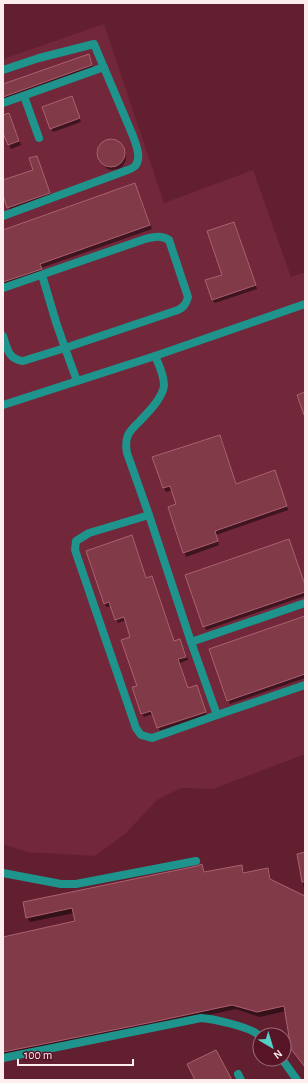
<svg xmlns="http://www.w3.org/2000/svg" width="308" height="1083" font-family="'Alegreya Sans',sans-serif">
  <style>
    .built { fill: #72273a }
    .shadow { fill: #0007 }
    .building { fill: #803a48; stroke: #ac616f }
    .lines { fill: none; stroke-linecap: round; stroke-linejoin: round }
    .minor { stroke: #1e948d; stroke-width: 8 }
  </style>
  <rect width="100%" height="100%" fill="#621f30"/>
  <polygon class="built" points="104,24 164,203 253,170 291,277 305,272 305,754 213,789 181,788 157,800 125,834 95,856 27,852 3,844 3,59"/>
  <g class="shadow">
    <polygon points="90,59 94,69 3,99 3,85"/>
    <polygon points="73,101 81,122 53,132 43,108"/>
    <polygon points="9,114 21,145 11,149 3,130 3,116"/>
    <polygon points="108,140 117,141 123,147 125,152 126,160 122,167 118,169 110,170 106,168 99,157 99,149 104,142"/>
    <polygon points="37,157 51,196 10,211 3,192 3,181 34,170"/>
    <polygon points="135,184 152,229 41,268 43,273 3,287 3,231"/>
    <polygon points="234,223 236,226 257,289 215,303 212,299 223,276"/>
    <polygon points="220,436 222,439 236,485 277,475 288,510 216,535 219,545 186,557 169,508 177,505 172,490 166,492 164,488 154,458"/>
    <polygon points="132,536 134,540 146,579 152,577 154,581 174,642 180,640 182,644 188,660 180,663 188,689 198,690 207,716 160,731 153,714 144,717 142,714 132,638 126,620 118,623 111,606 107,607 104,604"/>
    <polygon points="289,540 305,585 305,596 206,630 204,626"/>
    <polygon points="305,617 305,678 230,704 228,700"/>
    <polygon points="305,853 305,894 298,855"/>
    <polygon points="202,866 205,873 241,866 245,874 267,870 270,874 271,881 305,897 305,1066 286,1011 260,1017 236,1009 3,1059 3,938 76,922 74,913 30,922 27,917"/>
  </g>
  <g class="building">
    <polygon points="89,54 92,65 3,97 3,84"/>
    <polygon points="72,96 80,118 50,129 42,107"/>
    <polygon points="9,113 19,141 8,145 3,133 3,115"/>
    <circle cx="111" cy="153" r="14"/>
    <polygon points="37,156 50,193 7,208 3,195 3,180 33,170 29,158"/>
    <polygon points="135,183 150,225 40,264 42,269 3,282 3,230"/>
    <polygon points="234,222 256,285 212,300 205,280 222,275 207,231"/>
    <polygon points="305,392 305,414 304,415 297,395"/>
    <polygon points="220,435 236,484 275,470 287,506 215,531 218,541 183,553 168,507 176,504 170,486 163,488 152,457"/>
    <polygon points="132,535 146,578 152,576 174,641 180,639 186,657 178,659 188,688 197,685 206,712 157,728 151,711 141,714 132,687 137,686 121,640 130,637 124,617 115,620 109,602 104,604 86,551"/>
    <polygon points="289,539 305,585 305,592 203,627 185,575"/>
    <polygon points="305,616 305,674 227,701 209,649"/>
    <polygon points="305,852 305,882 302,882 297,854"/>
    <polygon points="202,864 204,872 242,865 243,873 268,868 270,879 305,896 305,1067 291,1049 284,1006 257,1012 232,1005 153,1022 3,1052 3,937 75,921 72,908 26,918 23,902 197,866"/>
    <polygon points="216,1050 232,1080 195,1080 187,1064"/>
  </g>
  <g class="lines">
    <g class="minor">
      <path d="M 3,70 L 39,58 L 94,44 L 133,136 C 136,145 142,158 135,166 C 133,168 128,170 125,171 L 3,216"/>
      <polyline points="24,96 39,138"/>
      <polyline points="3,103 104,67"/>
      <path d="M 3,288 L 145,239 C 154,237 161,235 169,240 L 188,297 C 186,304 184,307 178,310 L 65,348 L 77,381"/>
      <path d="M 3,336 C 7,348 8,359 23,361 L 65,348 L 56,322 L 42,275"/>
      <path d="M 155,356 C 159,365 164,375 164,385 C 163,398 148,412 140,421 C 136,425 131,429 128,435 C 126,440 126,448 127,453 L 149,515 L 191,642 L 217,715"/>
      <polyline points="3,405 155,356 305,304"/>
      <polyline points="149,515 89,533 76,541 75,550 136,728 141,735 152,738 217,715 305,685"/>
      <polyline points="191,642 305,603"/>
      <polyline points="3,873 61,884 76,884 196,861"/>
      <path d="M 3,1058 L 201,1018 C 214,1019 251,1027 260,1036"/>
      <polyline points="282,1059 297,1080"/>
      <polyline points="238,1074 241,1080"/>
    </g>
  </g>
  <rect width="308" height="1083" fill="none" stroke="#feedef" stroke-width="8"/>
  <g transform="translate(272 1047) rotate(142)"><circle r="19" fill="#561426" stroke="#996b76"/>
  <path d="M0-3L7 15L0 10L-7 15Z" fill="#55cec5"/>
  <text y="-6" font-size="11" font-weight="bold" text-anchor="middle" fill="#feedef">N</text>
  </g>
  <path d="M18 1059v6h115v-6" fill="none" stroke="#feedef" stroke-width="2"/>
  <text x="24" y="1059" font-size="12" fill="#feedef" stroke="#561426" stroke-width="3" paint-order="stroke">100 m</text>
</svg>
